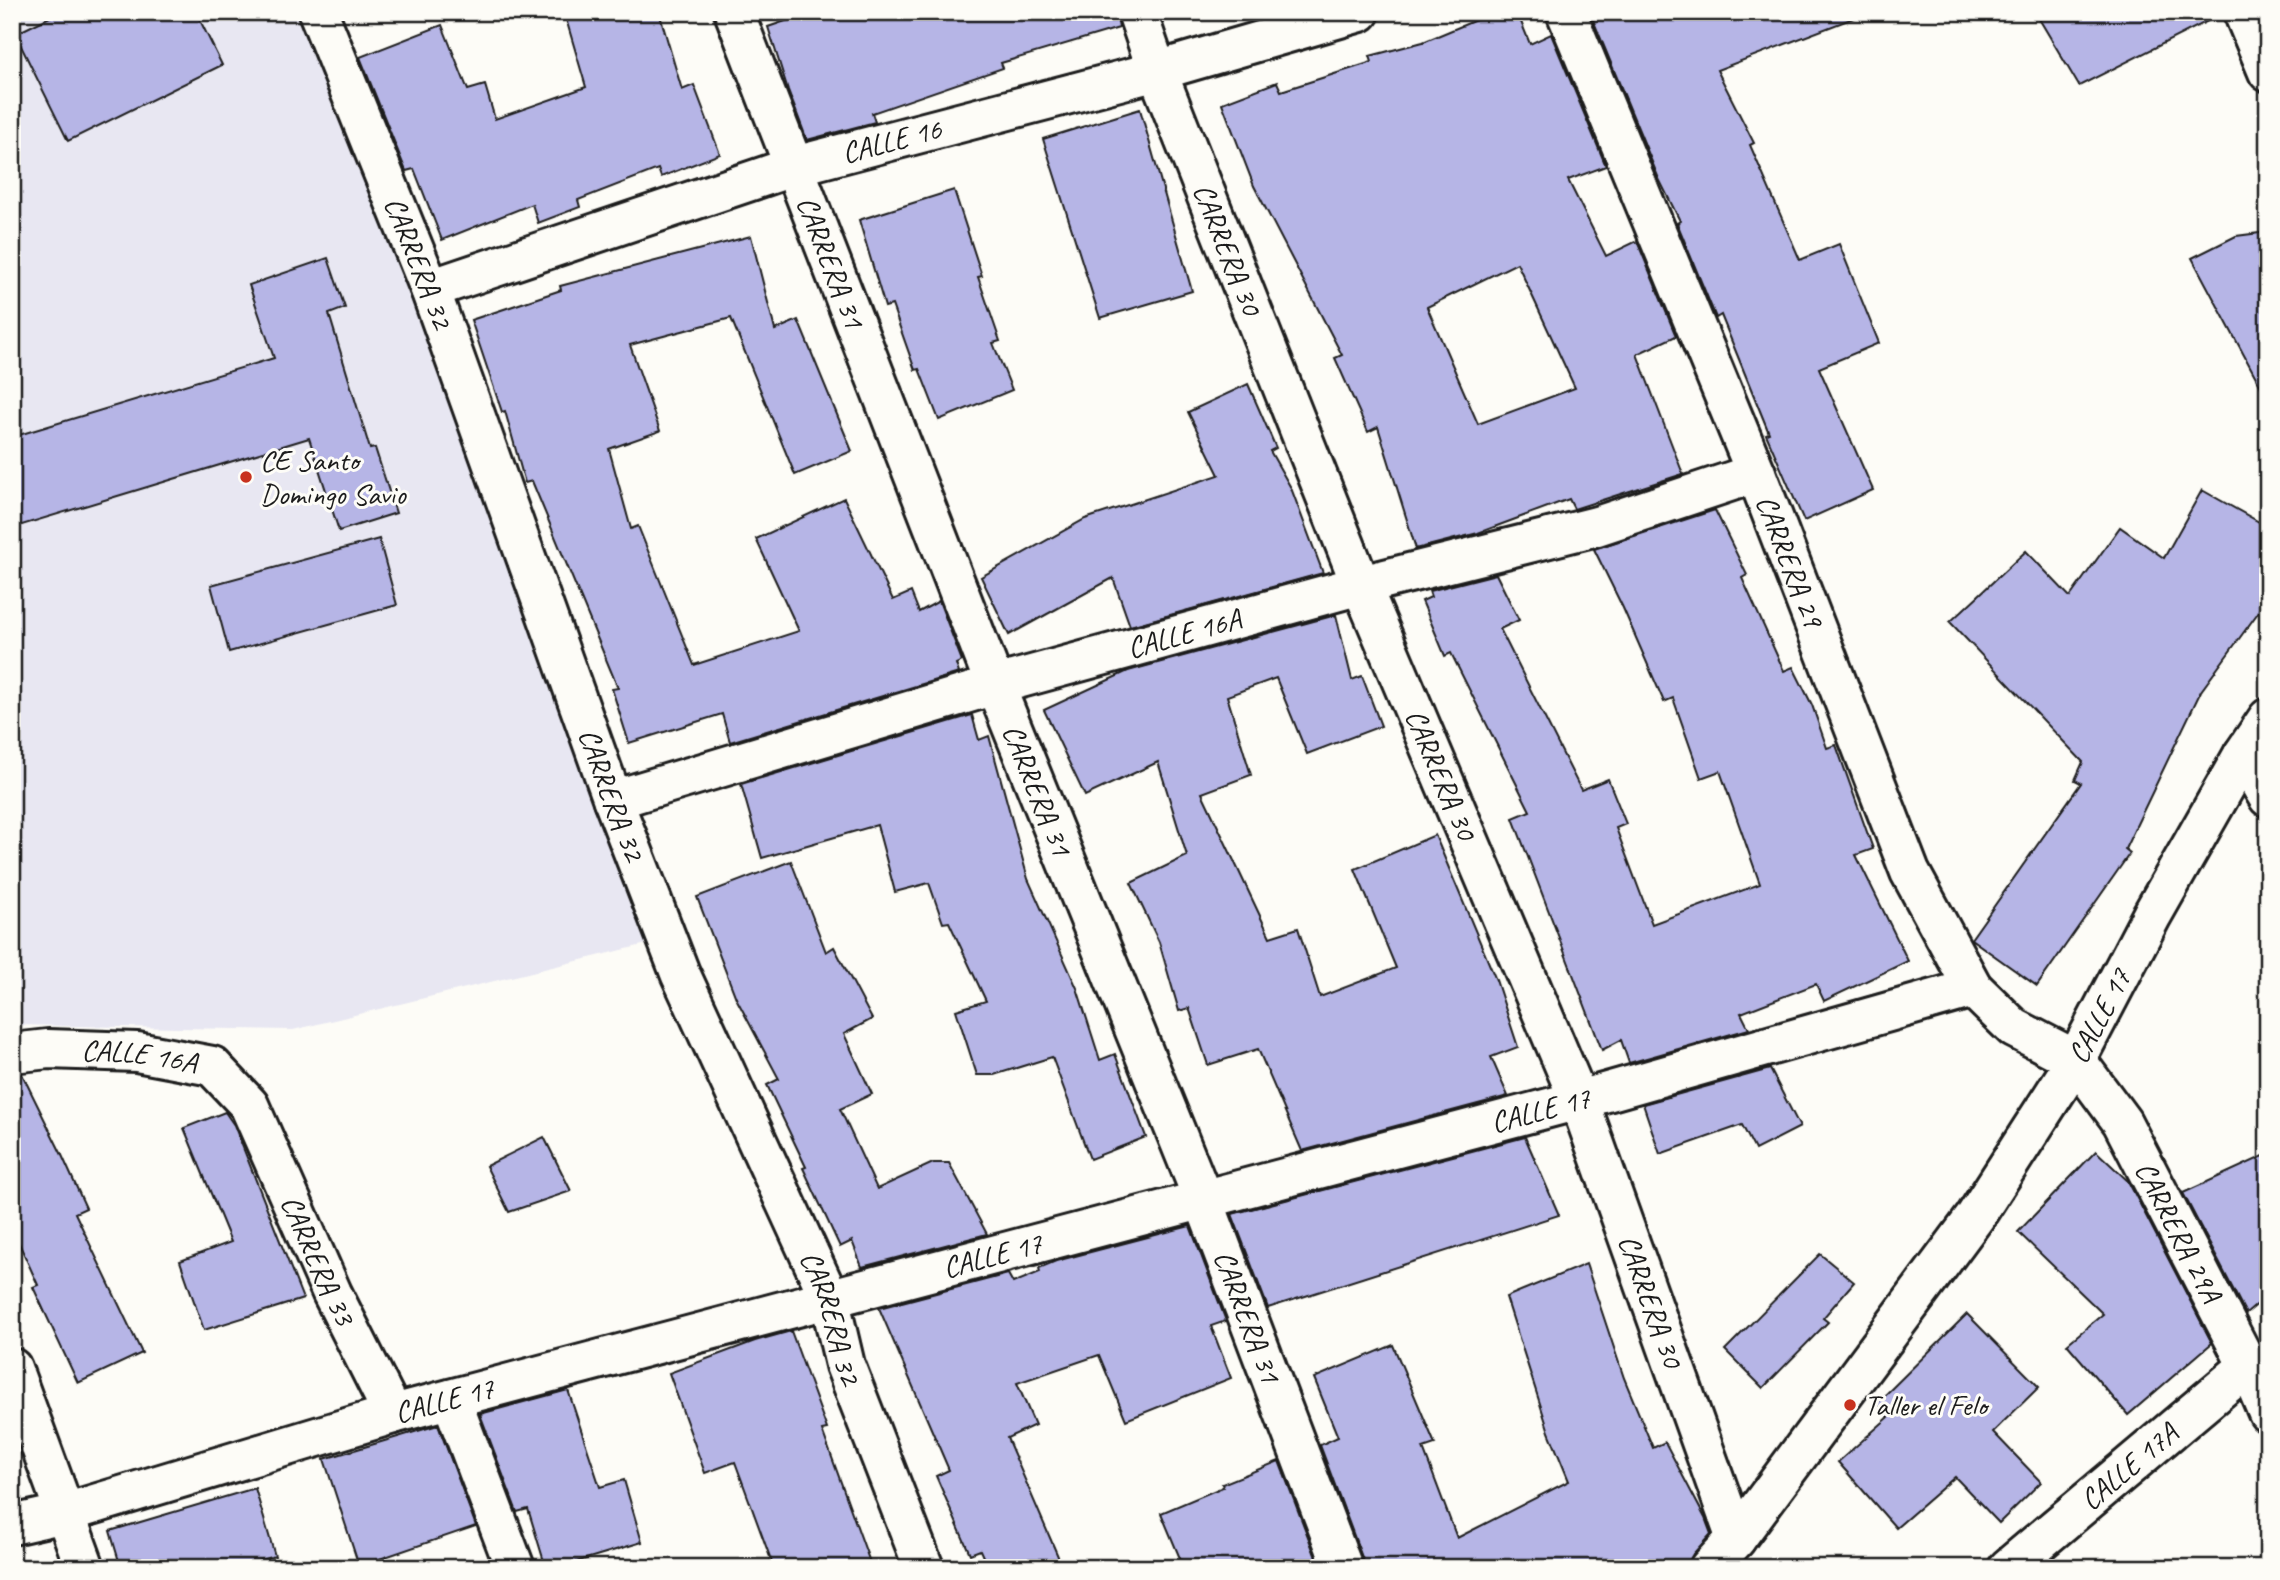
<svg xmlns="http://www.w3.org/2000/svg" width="2280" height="1580" font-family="Caveat,sans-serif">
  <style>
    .built { fill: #e8e7f2 }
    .building { fill: #b6b5e6; stroke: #1c1c1c; stroke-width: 2; fill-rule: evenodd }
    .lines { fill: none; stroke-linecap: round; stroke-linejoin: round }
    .minor-casing { stroke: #1c1c1c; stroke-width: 44 }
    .minor { stroke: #fdfcf7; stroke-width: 38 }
    .poi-dot { fill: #c8321e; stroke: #fdfcf7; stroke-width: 2.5 }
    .labels { text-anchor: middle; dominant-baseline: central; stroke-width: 6; stroke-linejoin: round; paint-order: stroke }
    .street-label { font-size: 30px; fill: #1c1c1c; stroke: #fdfcf7 }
    .poi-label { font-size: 30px; fill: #1c1c1c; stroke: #fdfcf7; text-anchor: start }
  </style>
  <rect width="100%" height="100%" fill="#fdfcf7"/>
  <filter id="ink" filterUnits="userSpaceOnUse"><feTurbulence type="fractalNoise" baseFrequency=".0143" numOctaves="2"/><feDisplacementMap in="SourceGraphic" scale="14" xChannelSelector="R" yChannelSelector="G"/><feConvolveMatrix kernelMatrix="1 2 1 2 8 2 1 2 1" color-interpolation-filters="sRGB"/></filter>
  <g filter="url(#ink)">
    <polygon class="built" points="12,12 301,12 659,941 293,1030 12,1025"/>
    <g class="building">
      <polygon points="60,12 196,12 222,65 68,141 15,34"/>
      <polygon points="564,12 659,12 682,90 694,85 720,154 661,177 658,169 578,200 580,207 538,223 532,204 442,240 414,169 406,171 360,57 442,25 468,90 485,85 495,119 586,87"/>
      <polygon points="812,12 1116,12 1119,28 1001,63 1003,68 872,113 875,122 807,140 788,90 768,27"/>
      <path d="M 1495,12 L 1517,12 L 1530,44 L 1551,34 L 1606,166 L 1568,180 L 1606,256 L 1637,241 L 1676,336 L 1637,354 L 1683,474 L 1574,509 L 1569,499 L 1478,533 L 1416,549 L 1378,427 L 1368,432 L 1335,358 L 1342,355 L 1254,186 L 1222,103 L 1277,82 L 1281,91 L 1372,62 L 1370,56 L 1423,42 ZM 1517,263 L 1575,388 L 1478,424 L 1427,307 Z"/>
      <polygon points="1596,12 1858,12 1859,16 1717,70 1754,143 1750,145 1800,260 1839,244 1879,343 1819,368 1873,490 1804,521 1766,434 1769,433 1721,315 1716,318 1677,223 1680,221 1659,179 1591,15"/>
      <polygon points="2035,12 2222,12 2222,14 2079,86"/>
      <polygon points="1140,109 1192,291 1100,318 1043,139"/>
      <polygon points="954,190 982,276 978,277 1000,341 993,343 1012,390 939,420 919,369 915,370 892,305 885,307 859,220"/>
      <polygon points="2268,232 2268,400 2192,258 2236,236"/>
      <polygon points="751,236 775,330 798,320 852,451 795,475 731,318 630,345 660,431 609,449 631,529 638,526 694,665 799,631 756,539 844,498 893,600 911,592 919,612 939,601 962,661 956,664 959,673 730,742 722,714 629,743 612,689 618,688 532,481 525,483 505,411 502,412 471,320 561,290 560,286"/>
      <polygon points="328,258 345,308 329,314 370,449 375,448 396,513 339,531 309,438 12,528 12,437 274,358 249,285"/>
      <polygon points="1248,384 1276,448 1270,451 1291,488 1323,573 1130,626 1113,578 1009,635 981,577 1085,519 1219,475 1188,412"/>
      <polygon points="2202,490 2268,527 2268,599 2201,691 2125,849 2130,853 2037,986 1971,939 2081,783 2075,780 2083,762 1950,622 2026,551 2070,597 2120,527 2164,558"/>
      <polygon points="1715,510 1747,575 1742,578 1784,671 1793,667 1812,705 1827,748 1836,745 1873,849 1856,855 1908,961 1824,1001 1816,984 1741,1013 1749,1029 1629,1063 1621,1040 1602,1050 1513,818 1530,811 1451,653 1445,656 1422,601 1431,597 1429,591 1496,574 1519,620 1500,629 1581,790 1608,779 1626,824 1616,828 1652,924 1760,884 1720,771 1701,778 1673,698 1664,702 1623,608 1594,549"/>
      <polygon points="379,539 397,605 229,652 211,585"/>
      <polygon points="1336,615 1352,680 1362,676 1381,726 1307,754 1276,678 1227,696 1251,775 1202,793 1270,937 1298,928 1320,997 1396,968 1355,869 1435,835 1496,980 1518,1047 1491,1057 1508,1096 1302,1151 1258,1049 1208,1065 1189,1008 1179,1011 1159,942 1131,883 1187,856 1158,762 1085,796 1044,710 1128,671"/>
      <polygon points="972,715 979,740 989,736 1028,879 1077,988 1100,1060 1115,1054 1146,1137 1090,1159 1052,1057 994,1075 977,1075 956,1010 986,1001 949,922 943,923 929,883 895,892 877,825 762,858 741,784"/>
      <polygon points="791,861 826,952 834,947 872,1019 844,1034 872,1094 840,1109 877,1189 933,1163 949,1163 987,1234 862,1267 852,1241 840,1247 803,1168 806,1167 767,1085 779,1079 736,998 697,897"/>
      <polygon points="1770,1069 1800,1127 1755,1150 1742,1125 1660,1154 1643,1104"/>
      <polygon points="12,1074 22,1074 61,1153 86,1208 75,1213 142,1353 78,1383 33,1287 38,1285 12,1228"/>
      <polygon points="225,1112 234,1125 303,1299 204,1330 180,1261 231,1242 184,1128"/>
      <polygon points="544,1137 571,1191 509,1212 486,1166"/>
      <polygon points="1525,1137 1559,1215 1268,1308 1232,1214"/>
      <polygon points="2096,1151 2128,1181 2212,1343 2128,1415 2067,1344 2103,1314 2018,1232"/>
      <polygon points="2268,1154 2268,1295 2246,1314 2183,1193"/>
      <polygon points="1190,1226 1226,1321 1211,1326 1231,1378 1126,1420 1099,1355 1017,1383 1035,1425 1007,1438 1063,1568 988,1568 980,1550 970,1554 936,1476 949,1470 879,1308 1008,1274 1013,1283 1040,1272 1039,1268 1056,1261"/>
      <polygon points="1820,1254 1854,1282 1823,1318 1828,1322 1763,1388 1725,1350"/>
      <polygon points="1586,1264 1624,1378 1653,1448 1665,1442 1705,1518 1711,1534 1693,1554 1688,1568 1364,1568 1363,1560 1320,1445 1338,1437 1314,1378 1393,1345 1435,1444 1423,1448 1457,1538 1569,1481 1549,1432 1506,1297"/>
      <polygon points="1967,1314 2039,1387 1993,1432 2041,1482 1999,1523 1955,1477 1896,1528 1838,1462 1889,1417 1876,1404"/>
      <polygon points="791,1331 827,1429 822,1430 872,1568 774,1568 735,1462 705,1473 669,1373 755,1341"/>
      <polygon points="568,1390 600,1487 624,1480 642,1542 556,1568 546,1568 528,1509 517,1512 480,1414"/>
      <polygon points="438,1425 476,1526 359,1566 324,1459"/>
      <polygon points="1279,1461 1320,1568 1184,1568 1161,1513 1223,1487 1222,1484"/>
      <polygon points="255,1488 275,1556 235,1568 121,1568 110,1531"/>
    </g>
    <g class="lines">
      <g class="minor-casing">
        <g id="minor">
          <path id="s1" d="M 318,12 L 430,289 L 613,800 L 680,973 L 829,1297 L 845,1365 L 924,1568"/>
          <path id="s2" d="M 734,12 L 995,685 L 1203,1199 L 1343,1568"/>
          <path id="s3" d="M 1137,12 L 1157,71 L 1361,585 L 1579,1100 L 1736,1539"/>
          <path id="s4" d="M 1566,12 L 1756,473 L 1910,872 L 1973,988 L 2014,1028 L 2076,1060 L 2122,1122 L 2248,1366 L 2268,1413"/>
          <polyline points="2243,12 2268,72"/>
          <path id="s5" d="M 430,289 L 795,166 L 1157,71 L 1360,12"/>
          <polyline points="2243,755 2268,797"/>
          <path id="s6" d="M 613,800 L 995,685 L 1361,585 L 1597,526 L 1756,473"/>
          <path id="s7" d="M 12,1053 L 48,1049 L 137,1052 L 212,1066 L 249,1105 L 332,1293 L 393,1414"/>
          <polyline points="12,1368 85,1568"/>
          <polyline points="451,1399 515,1568"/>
          <path id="s8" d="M 12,1525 L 65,1513 L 393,1414 L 1579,1100 L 1973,988"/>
          <path id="s9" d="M 1709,1568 L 1736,1539 L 1975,1217 L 2076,1060 L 2152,915 L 2243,755 L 2268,718"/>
          <path id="s10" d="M 2008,1568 L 2248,1366"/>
        </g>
      </g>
      <use href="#minor" class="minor"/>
    </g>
  </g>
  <g class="poi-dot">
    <circle cx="246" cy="477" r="7"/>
    <circle cx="1850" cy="1405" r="7"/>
  </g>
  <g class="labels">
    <g class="street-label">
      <text stroke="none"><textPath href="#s5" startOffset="485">CALLE 16</textPath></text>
      <text stroke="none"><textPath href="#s3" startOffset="254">CARRERA 30</textPath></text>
      <text stroke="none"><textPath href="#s1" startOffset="270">CARRERA 32</textPath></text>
      <text stroke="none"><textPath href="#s2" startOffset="268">CARRERA 31</textPath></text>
      <text stroke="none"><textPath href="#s4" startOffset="593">CARRERA 29</textPath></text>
      <text stroke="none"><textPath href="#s6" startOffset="595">CALLE 16A</textPath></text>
      <text stroke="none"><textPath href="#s3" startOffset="821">CARRERA 30</textPath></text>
      <text stroke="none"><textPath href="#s2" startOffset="835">CARRERA 31</textPath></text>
      <text stroke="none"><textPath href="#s1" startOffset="836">CARRERA 32</textPath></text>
      <text stroke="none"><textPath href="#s9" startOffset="677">CALLE 17</textPath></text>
      <text stroke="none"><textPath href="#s7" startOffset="128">CALLE 16A</textPath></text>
      <text stroke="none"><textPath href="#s8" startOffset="1584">CALLE 17</textPath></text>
      <text stroke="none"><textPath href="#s4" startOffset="1386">CARRERA 29A</textPath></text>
      <text stroke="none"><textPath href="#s8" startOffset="1017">CALLE 17</textPath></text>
      <text stroke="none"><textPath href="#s7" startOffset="425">CARRERA 33</textPath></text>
      <text stroke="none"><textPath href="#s3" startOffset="1388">CARRERA 30</textPath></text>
      <text stroke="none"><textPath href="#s1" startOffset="1404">CARRERA 32</textPath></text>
      <text stroke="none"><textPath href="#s2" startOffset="1402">CARRERA 31</textPath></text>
      <text stroke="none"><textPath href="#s8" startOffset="450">CALLE 17</textPath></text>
      <text stroke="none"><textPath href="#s10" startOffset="158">CALLE 17A</textPath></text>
    </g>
    <g class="poi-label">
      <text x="260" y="460">CE Santo<tspan x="260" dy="34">Domingo Savio</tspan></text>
      <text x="1864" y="1405">Taller el Felo</text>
    </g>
  </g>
  <rect width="2280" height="1580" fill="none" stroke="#fdfcf7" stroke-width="42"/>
  <rect x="21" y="21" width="2238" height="1538" fill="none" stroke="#1c1c1c" stroke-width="2.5" filter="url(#ink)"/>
</svg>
